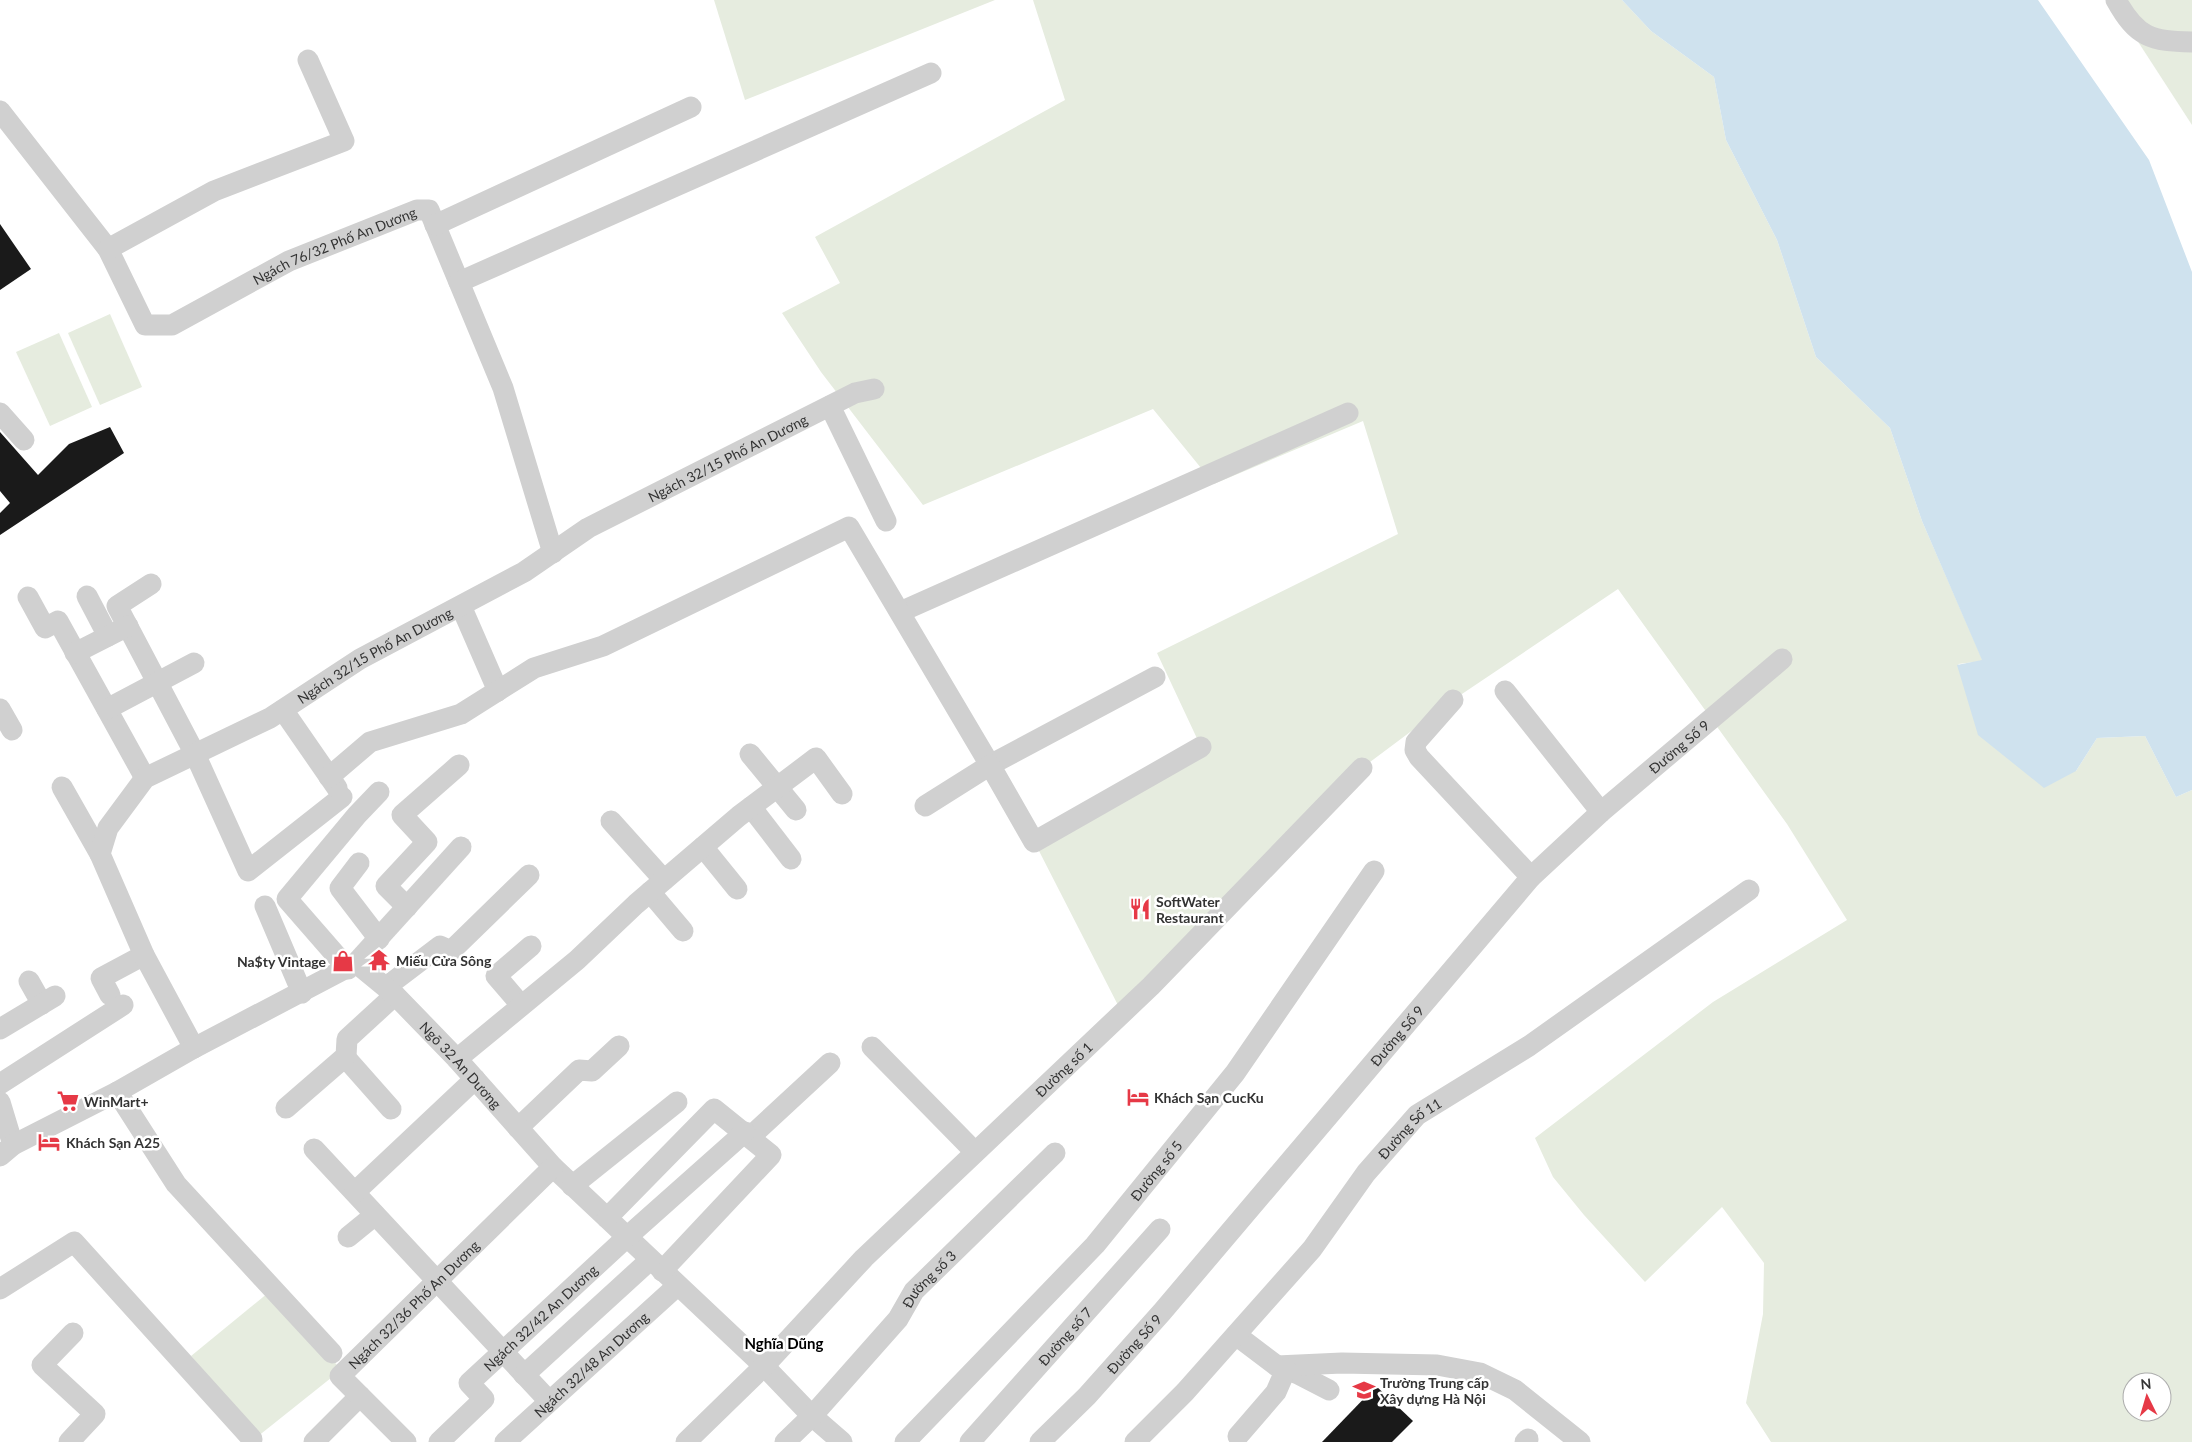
<svg xmlns="http://www.w3.org/2000/svg" width="2192" height="1442" font-family="Lato,sans-serif">
  <style>
    .green { fill: #e6ecdf; fill-rule: evenodd }
    .water { fill: #cfe2ee }
    .building { fill: #1a1a1a }
    .lines { fill: none; stroke-linecap: round; stroke-linejoin: round }
    .minor { stroke: #d0d0d0; stroke-width: 21 }
    .labels { text-anchor: middle; dominant-baseline: central; stroke-width: 5; stroke-linejoin: round; paint-order: stroke }
    .street-label { font-size: 14px; fill: #333; stroke: #fff }
    .poi-label { font-size: 14px; font-weight: bold; fill: #333; stroke: #fff; text-anchor: start }
    .neighbourhood-label { font-size: 15px; font-weight: bold; fill: #000; stroke: #fff }
  </style>
  <rect width="100%" height="100%" fill="#fff"/>
  <g class="green">
    <polygon points="714,0 995,0 745,100"/>
    <path d="M 1033,0 L 1622,0 L 1651,31 L 1714,77 L 1726,140 L 1777,240 L 1816,357 L 1890,428 L 1922,521 L 1983,661 L 1958,664 L 2076,771 L 2097,738 L 2145,736 L 2176,797 L 2192,790 L 2192,1442 L 1771,1442 L 1746,1403 L 1763,1314 L 1764,1263 L 1722,1207 L 1645,1282 L 1584,1215 L 1553,1177 L 1535,1138 L 1713,1002 L 1847,920 L 1787,824 L 1618,589 L 1453,700 L 1362,768 L 1122,1013 L 1038,849 L 1201,747 L 1157,653 L 1398,534 L 1363,421 L 1214,484 L 1153,409 L 923,505 L 821,372 L 782,313 L 840,283 L 815,237 L 1065,100 ZM 2132,1382 L 2162,1382 L 2162,1412 L 2132,1412 Z"/>
    <polygon points="2111,0 2192,0 2192,125"/>
    <polygon points="110,314 142,387 100,405 68,333"/>
    <polygon points="59,333 92,407 50,426 16,352"/>
    <polygon points="274,1288 341,1370 257,1437 191,1356"/>
  </g>
  <polygon class="water" points="1622,0 2038,0 2149,160 2192,272 2192,790 2176,797 2145,736 2097,738 2076,771 2044,788 1978,735 1957,665 1982,660 1922,521 1890,428 1816,357 1777,240 1726,140 1714,77 1651,31"/>
  <g class="building">
    <polygon points="0,224 31,269 0,290"/>
    <polygon points="110,427 124,453 0,535 0,513 10,503 0,491 0,432 38,475 69,444"/>
    <polygon points="1376,1386 1413,1421 1392,1442 1322,1442"/>
  </g>
  <g class="lines">
    <g class="minor">
      <path d="M 2116,0 C 2137,38 2151,41 2192,42"/>
      <path id="s1" d="M 0,111 L 108,249 L 145,325 L 172,325 L 289,261 L 417,210 L 429,210 L 503,388 L 553,553"/>
      <polyline points="435,225 691,107"/>
      <polyline points="108,249 214,191 344,141 308,60"/>
      <polyline points="459,282 931,73"/>
      <polyline points="830,406 886,521"/>
      <polyline points="0,413 24,440"/>
      <polyline points="151,584 117,606 195,754 248,871 342,797"/>
      <polyline points="87,596 108,636"/>
      <polyline points="28,597 45,628 58,621 145,778"/>
      <polyline points="461,606 498,691"/>
      <polyline points="900,612 1348,413"/>
      <polyline points="75,653 128,626"/>
      <polyline points="1505,691 1601,812"/>
      <polyline points="1453,700 1416,742 1415,750 1419,757 1531,877"/>
      <polyline points="0,709 12,730"/>
      <polyline points="107,709 194,663"/>
      <polyline points="283,710 337,788"/>
      <polyline points="750,754 796,810"/>
      <polyline points="329,777 370,742 461,714 534,668 603,646 849,527 990,765 1155,677"/>
      <polyline points="62,787 100,854"/>
      <polyline points="925,806 990,765 1034,842 1201,747"/>
      <polyline points="751,807 791,859"/>
      <polyline points="611,821 664,880"/>
      <polyline points="703,847 737,889"/>
      <polyline points="359,863 340,888 379,939"/>
      <polyline points="650,892 683,931"/>
      <polyline points="265,906 302,993"/>
      <polyline points="407,907 386,886 427,842 402,815 459,765"/>
      <polyline points="356,963 461,847"/>
      <polyline points="348,969 287,899 357,815 379,792"/>
      <polyline points="29,981 42,1004"/>
      <polyline points="386,987 440,946 451,951 529,875"/>
      <polyline points="110,995 101,978 144,955"/>
      <polyline points="521,1005 496,976 531,946"/>
      <polyline points="0,1029 55,996"/>
      <polyline points="872,1047 975,1152"/>
      <path id="s2" d="M 194,1048 L 144,955 L 100,854 L 108,828 L 145,778 L 270,718 L 360,659 L 524,572 L 588,528 L 855,393 L 874,389"/>
      <polyline points="345,1057 391,1109"/>
      <polyline points="457,1059 577,960 636,904 739,816 816,758 842,794"/>
      <polyline points="0,1084 123,1005"/>
      <polyline points="117,1092 176,1184 332,1353"/>
      <polyline points="0,1102 13,1145"/>
      <polyline points="286,1108 346,1056 347,1039 395,995"/>
      <polyline points="518,1128 579,1070 592,1071 619,1046"/>
      <polyline points="750,1137 830,1063"/>
      <polyline points="314,1149 549,1401"/>
      <path id="s3" d="M 0,1156 L 13,1145 L 117,1092 L 194,1048 L 356,963 L 395,995 L 457,1059 L 553,1167 L 764,1366 L 812,1416 L 842,1442"/>
      <polyline points="572,1186 677,1102"/>
      <polyline points="355,1192 475,1079"/>
      <polyline points="607,1218 714,1109 771,1155 662,1271"/>
      <polyline points="348,1237 375,1215"/>
      <polyline points="0,1289 74,1242 252,1439"/>
      <polyline points="1236,1335 1277,1366 1298,1374 1329,1390"/>
      <polyline points="1277,1366 1342,1363 1437,1365 1480,1373 1515,1390 1580,1442"/>
      <polyline points="524,1375 650,1260"/>
      <polyline points="1238,1436 1276,1392 1286,1369"/>
      <polyline points="69,1442 95,1414 42,1365 73,1333"/>
      <polyline points="314,1442 360,1396"/>
      <path id="s4" d="M 406,1442 L 340,1376 L 553,1167"/>
      <path id="s5" d="M 439,1442 L 484,1399 L 469,1383 L 627,1237 L 745,1132"/>
      <path id="s6" d="M 505,1442 L 677,1286"/>
      <path id="s7" d="M 686,1442 L 764,1366 L 864,1258 L 1151,986 L 1362,768"/>
      <path id="s8" d="M 785,1442 L 812,1416 L 898,1319 L 914,1291 L 1055,1153"/>
      <path id="s9" d="M 905,1442 L 1095,1245 L 1235,1073 L 1374,871"/>
      <path id="s10" d="M 970,1442 L 1160,1229"/>
      <path id="s11" d="M 1040,1442 L 1087,1396 L 1162,1312 L 1531,877 L 1601,812 L 1782,659"/>
      <path id="s12" d="M 1135,1442 L 1185,1392 L 1312,1249 L 1366,1173 L 1417,1115 L 1529,1046 L 1749,890"/>
      <polyline points="1525,1442 1528,1439"/>
    </g>
  </g>
  <defs>
    <g id="restaurant-bare" transform="scale(1.725)"><path d="M-5-6h1v4h1v-4h1v4h1v-4h1v5L-1.5 .5V6h-2V.5L-5-1ZM5-6V6H3V1.5H1.5Q1.5-4 5-6Z" fill="#e63946" stroke="#fff" stroke-width="2.5" paint-order="stroke"/></g>
    <g id="temple-bare" transform="scale(1.725)"><path d="M0-6L5-2H3V0L6.5 2.5H4V6H1.5V3h-3V6H-4V2.5H-6.5L-3 0V-2H-5Z" fill="#e63946" stroke="#fff" stroke-width="2.5" paint-order="stroke"/></g>
    <g id="shop-bare" transform="scale(1.725)"><path d="M-5-2.5h2.3a2.7 3.5 0 0 1 5.4 0H5L5.5 6h-11ZM-1.5-2.5h3a1.5 2.3 0 0 0-3 0Z" fill="#e63946" stroke="#fff" stroke-width="2.5" paint-order="stroke"/></g>
    <g id="hotel-bare" transform="scale(1.725)"><path d="M-6-4.5h1.5V1H6V5H4.5V3h-9V5H-6ZM-4 0a1.8 1.8 0 1 1 3.6 0ZM.5 0V-2.5h3Q6-2.5 6 0Z" fill="#e63946" stroke="#fff" stroke-width="2.5" paint-order="stroke"/></g>
    <g id="supermarket-bare" transform="scale(1.725)"><path d="M-6-5.5h2.5l.6 2H6L4.5 2H-2.5L-4.4-4H-6ZM-1.5 3.2a1.3 1.3 0 1 0 .1 0ZM3 3.2a1.3 1.3 0 1 0 .1 0Z" fill="#e63946" stroke="#fff" stroke-width="2.5" paint-order="stroke"/></g>
    <g id="school-bare" transform="scale(1.725)"><path d="M0-5L7-2L0 1L-7-2ZM-4 1L0 2.5L4 1V4Q0 6-4 4Z" fill="#e63946" stroke="#fff" stroke-width="2.5" paint-order="stroke"/></g>
  </defs>
  <g fill-rule="evenodd">
    <use href="#restaurant-bare" x="1140" y="909"/>
    <use href="#temple-bare" x="379" y="960"/>
    <use href="#shop-bare" x="343" y="961"/>
    <use href="#hotel-bare" x="1138" y="1097"/>
    <use href="#supermarket-bare" x="68" y="1101"/>
    <use href="#hotel-bare" x="49" y="1142"/>
    <use href="#school-bare" x="1364" y="1390"/>
  </g>
  <g class="labels">
    <g class="street-label">
      <text stroke="none"><textPath href="#s1" startOffset="468">Ngách 76/32 Phố An Dương</textPath></text>
      <text stroke="none"><textPath href="#s2" startOffset="971">Ngách 32/15 Phố An Dương</textPath></text>
      <text stroke="none"><textPath href="#s2" startOffset="566">Ngách 32/15 Phố An Dương</textPath></text>
      <text stroke="none"><textPath href="#s11" startOffset="946">Đường Số 9</textPath></text>
      <text stroke="none"><textPath href="#s11" startOffset="541">Đường Số 9</textPath></text>
      <text stroke="none"><textPath href="#s3" startOffset="552">Ngõ 32 An Dương</textPath></text>
      <text stroke="none"><textPath href="#s7" startOffset="531">Đường số 1</textPath></text>
      <text stroke="none"><textPath href="#s12" startOffset="418">Đường Số 11</textPath></text>
      <text stroke="none"><textPath href="#s9" startOffset="370">Đường số 5</textPath></text>
      <text stroke="none"><textPath href="#s8" startOffset="218">Đường số 3</textPath></text>
      <text stroke="none"><textPath href="#s4" startOffset="196">Ngách 32/36 Phố An Dương</textPath></text>
      <text stroke="none"><textPath href="#s5" startOffset="181">Ngách 32/42 An Dương</textPath></text>
      <text stroke="none"><textPath href="#s10" startOffset="142">Đường số 7</textPath></text>
      <text stroke="none"><textPath href="#s11" startOffset="136">Đường Số 9</textPath></text>
      <text stroke="none"><textPath href="#s6" startOffset="116">Ngách 32/48 An Dương</textPath></text>
    </g>
    <g class="poi-label">
      <text x="1156" y="901">SoftWater<tspan x="1156" dy="16">Restaurant</tspan></text>
      <text x="396" y="960">Miếu Cửa Sông</text>
      <text x="326" y="961" text-anchor="end">Na$ty Vintage</text>
      <text x="1154" y="1097">Khách Sạn CucKu</text>
      <text x="84" y="1101">WinMart+</text>
      <text x="66" y="1142">Khách Sạn A25</text>
      <text x="1380" y="1382">Trường Trung cấp<tspan x="1380" dy="16">Xây dựng Hà Nội</tspan></text>
    </g>
    <g class="neighbourhood-label">
      <text x="784" y="1343">Nghĩa Dũng</text>
    </g>
  </g>
  <g transform="translate(2147 1397) rotate(355)"><circle r="24" fill="#ffffff" stroke="#adadad"/>
  <path d="M0-4L9 19L0 12L-9 19Z" fill="#e63946"/>
  <text y="-8" font-size="14" font-weight="bold" text-anchor="middle" fill="#333333">N</text>
  </g>
</svg>
